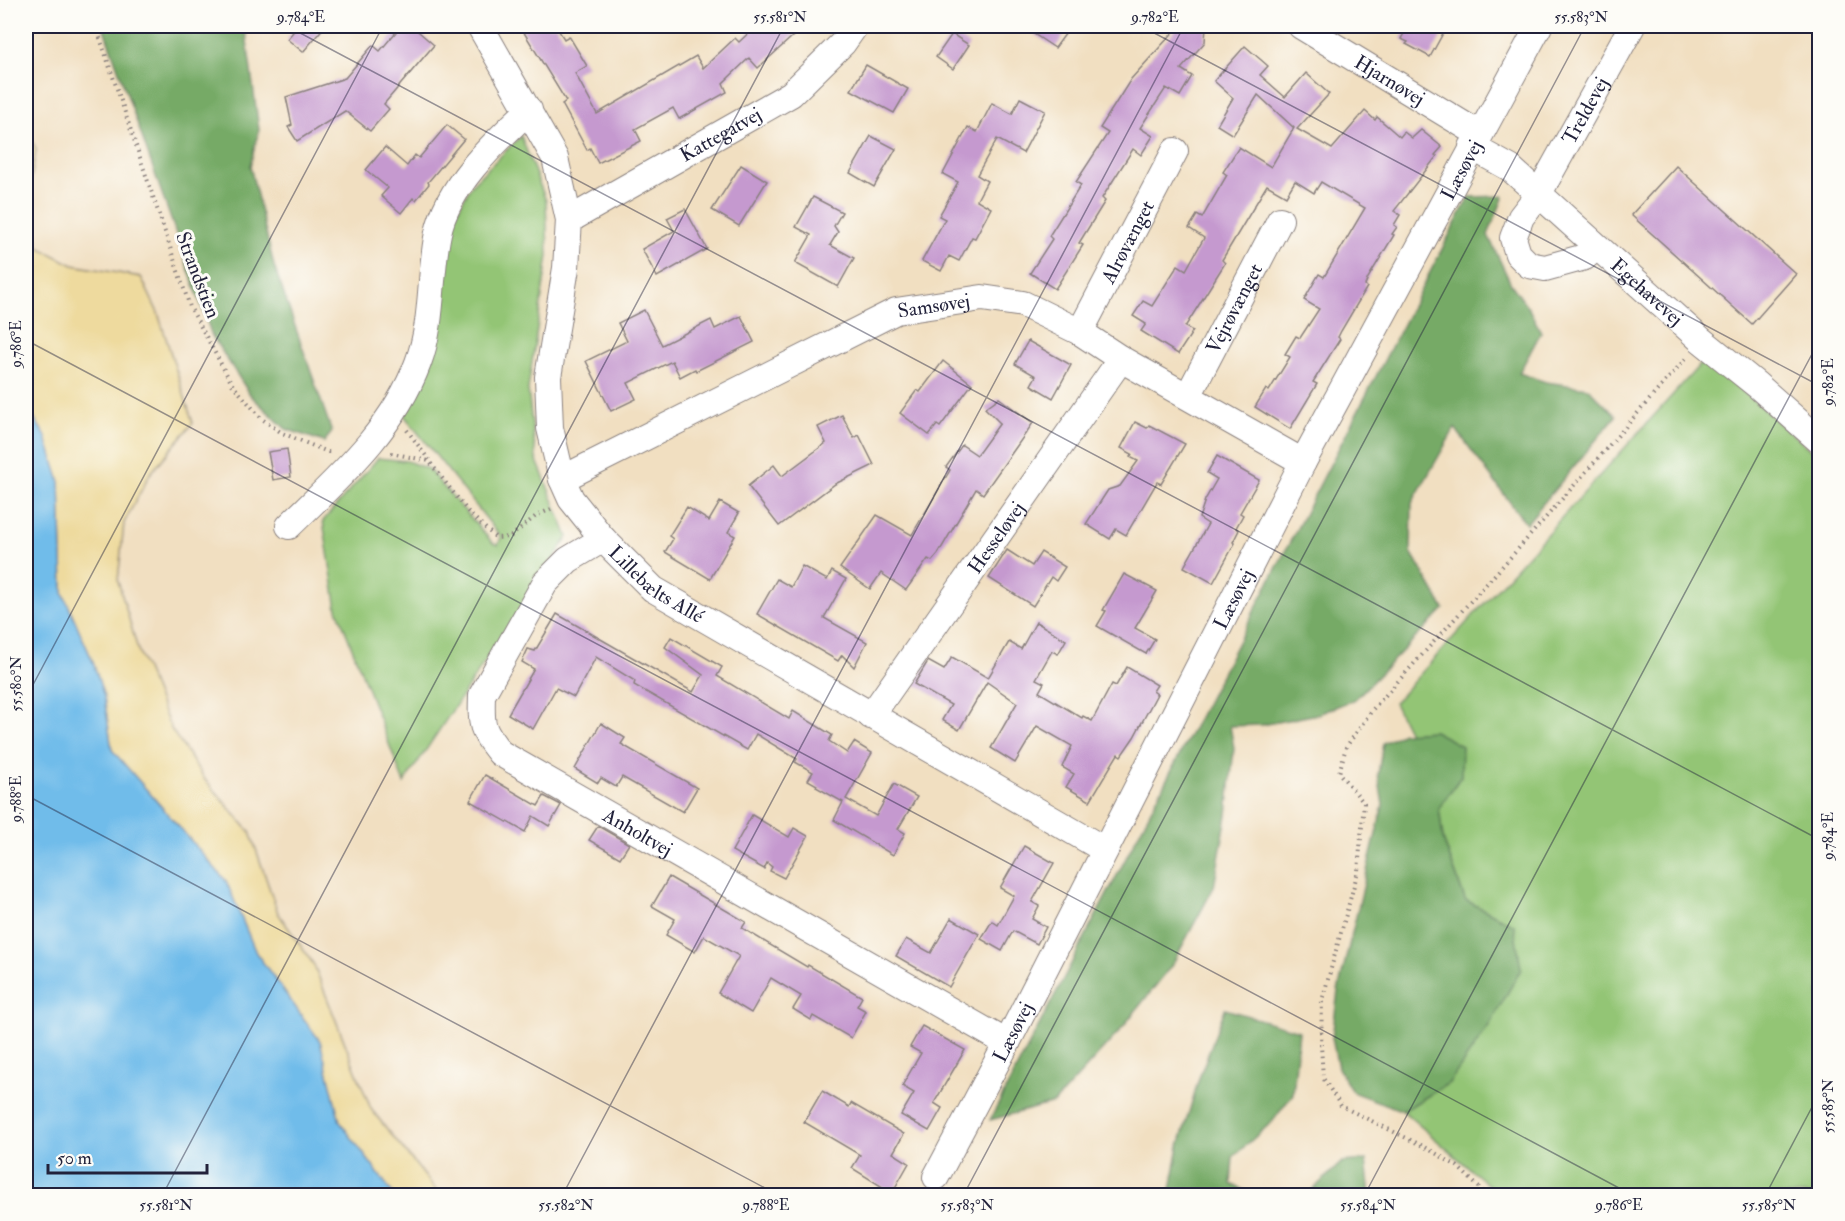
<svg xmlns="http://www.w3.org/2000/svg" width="1845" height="1221" font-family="'IM FELL Double Pica',serif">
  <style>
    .green { fill: #93c575; stroke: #5a7458; stroke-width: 1.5 }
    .forest { fill: #76aa66; stroke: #4c6650; stroke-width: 1.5 }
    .sand { fill: #eeda9e; stroke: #887e6c; stroke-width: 1.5 }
    .water { fill: #70bcea; stroke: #496f92; stroke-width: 1.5 }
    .building { fill: #c599cf }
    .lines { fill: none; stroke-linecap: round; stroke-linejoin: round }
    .minor-casing { stroke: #8a807e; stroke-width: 28 }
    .path { stroke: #8a807e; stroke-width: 4; stroke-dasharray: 1.5 4.5; stroke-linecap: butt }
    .minor { stroke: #fff; stroke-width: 26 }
    .ticks { fill: none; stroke: #22223b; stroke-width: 1.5; stroke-opacity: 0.45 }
    .labels { text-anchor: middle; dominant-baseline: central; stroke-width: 6; stroke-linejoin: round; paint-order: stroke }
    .street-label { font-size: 20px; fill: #22223b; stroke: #fdfcf7 }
    .neatline { fill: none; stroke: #22223b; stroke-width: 2 }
    .ticks-label { font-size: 15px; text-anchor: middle; fill: #22223b }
  </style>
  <rect width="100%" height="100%" fill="#fdfcf7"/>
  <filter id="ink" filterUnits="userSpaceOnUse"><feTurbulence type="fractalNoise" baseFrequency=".0167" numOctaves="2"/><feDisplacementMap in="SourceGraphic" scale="12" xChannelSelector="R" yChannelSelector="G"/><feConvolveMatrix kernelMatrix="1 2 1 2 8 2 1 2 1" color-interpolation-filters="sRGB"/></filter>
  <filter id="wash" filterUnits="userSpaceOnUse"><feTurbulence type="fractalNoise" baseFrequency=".008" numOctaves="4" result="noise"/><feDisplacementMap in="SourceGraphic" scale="24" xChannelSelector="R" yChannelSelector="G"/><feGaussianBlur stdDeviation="1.35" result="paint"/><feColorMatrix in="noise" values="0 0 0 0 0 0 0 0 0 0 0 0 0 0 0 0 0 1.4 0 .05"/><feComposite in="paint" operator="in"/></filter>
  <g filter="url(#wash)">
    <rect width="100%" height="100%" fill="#f1dfc1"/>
    <g class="green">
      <polygon points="521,136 546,201 548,256 528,389 536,458 568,537 404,783 337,609 323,521 378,458 407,461 428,469 493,543 498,545 501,537 403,414 448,228 472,184"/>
      <polygon points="1705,359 1819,457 1819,1195 1500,1195 1403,1111 1449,1083 1514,925 1465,900 1443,839 1439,808 1461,776 1434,731 1409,733 1394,703"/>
    </g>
    <g class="forest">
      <polygon points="103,26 245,26 259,130 250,166 274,266 332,432 324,442 286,429 251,396 212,336"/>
      <polygon points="1504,196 1488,235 1511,284 1529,309 1541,332 1519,373 1546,382 1588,388 1616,416 1526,524 1455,428 1412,503 1411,552 1444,609 1355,699 1318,714 1262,725 1230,726 1234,748 1227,815 1214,887 1172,965 1118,1033 1054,1103 990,1120 1469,197"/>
      <polygon points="1434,731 1462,746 1461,776 1439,808 1443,839 1465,900 1514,925 1521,969 1490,1024 1449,1083 1403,1111 1352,1092 1338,1068 1332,1038 1338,991 1383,805 1378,774 1383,743 1403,733"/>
      <polygon points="1225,1009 1299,1031 1293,1094 1273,1121 1233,1157 1231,1184 1253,1195 1170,1195 1179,1146 1199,1078"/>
      <polygon points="1366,1160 1370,1195 1307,1195 1342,1162"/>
    </g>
    <polygon class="sand" points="26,123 36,150 28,197 38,247 73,265 141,277 158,313 193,423 150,474 124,523 118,581 138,650 171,729 206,781 250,832 278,913 314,965 371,1109 440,1195 394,1195 340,1122 320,1041 256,953 226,881 112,750 104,697 93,662 63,593 60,482 45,435 26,407"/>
    <polygon class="water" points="26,407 45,435 60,482 63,593 93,662 104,697 112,750 226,881 256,953 320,1041 340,1122 394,1195 26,1195"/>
    <g id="blocks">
      <g class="building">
        <polygon points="298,26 325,26 303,52 287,39"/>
        <polygon points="401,26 412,26 434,45 384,104 389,109 370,131 345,111 297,141 288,127 292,125 286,97 345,78 373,45 380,51"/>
        <polygon points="520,26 556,26 564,39 569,36 587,66 575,73 597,114 696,56 703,68 735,38 739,42 756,26 804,26 758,68 749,58 723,83 727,92 679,119 673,108 635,129 641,141 598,163 590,148 587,150 562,104 566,101"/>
        <polygon points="1022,26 1071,26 1055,48"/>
        <polygon points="1179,26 1206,26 1205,42 1181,69 1192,76 1180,96 1166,88 1140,128 1153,136 1141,155 1133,149 1102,198 1105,201 1079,243 1083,245 1055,289 1030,273 1052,239 1049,236 1081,185 1076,182 1108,133 1100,128 1131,79"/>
        <polygon points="1408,26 1447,26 1430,57 1406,44 1408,42 1401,39"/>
        <polygon points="952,34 969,45 953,69 936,57"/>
        <polygon points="1245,46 1268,66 1260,75 1285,97 1306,73 1329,94 1297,129 1332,149 1365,111 1375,120 1377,117 1400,137 1404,132 1412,138 1421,130 1442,147 1435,155 1437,156 1394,211 1400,215 1394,225 1397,227 1392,234 1394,235 1368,278 1365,285 1367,287 1341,331 1338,337 1340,339 1313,382 1317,384 1290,429 1255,407 1266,389 1269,391 1290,357 1285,354 1296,336 1300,338 1319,309 1304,300 1319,274 1324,277 1365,208 1321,182 1314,193 1295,181 1286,196 1267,185 1222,260 1225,263 1185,327 1193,331 1178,354 1141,331 1146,324 1133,316 1143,301 1152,306 1178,265 1186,270 1204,238 1189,228 1197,215 1202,218 1227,175 1223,172 1239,147 1271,167 1294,128 1258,95 1233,135 1217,125 1233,98 1214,81"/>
        <polygon points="866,65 908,89 894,113 851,90"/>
        <polygon points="1020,98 1045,111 1023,153 997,139 977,175 987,181 977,200 991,208 975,238 972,237 959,261 949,256 941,271 922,261 945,219 939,216 958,182 943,174 968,127 977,132 992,103 1012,114"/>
        <polygon points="447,125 464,139 428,182 429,184 416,200 413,198 401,213 381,196 388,188 366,170 385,147 407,166 415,155 419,158"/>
        <polygon points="871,136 896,149 874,187 850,173"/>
        <polygon points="741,165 767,181 739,226 712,210"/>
        <polygon points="1676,166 1796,274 1752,324 1631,215"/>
        <polygon points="813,197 842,212 834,226 838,232 830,245 854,258 838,287 795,263 811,235 796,227"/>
        <polygon points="685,209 707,249 657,277 642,249 674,231 667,218"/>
        <polygon points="644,310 662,345 711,320 715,329 741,316 754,342 696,371 695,369 680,377 672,361 628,383 636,399 611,411 586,361 627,341 618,323"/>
        <polygon points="1028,341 1071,365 1053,398 1031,385 1036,376 1015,364"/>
        <polygon points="943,361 972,384 940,427 937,425 929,435 900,413 917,390 920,392"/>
        <polygon points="999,398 1033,423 983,494 976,489 938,554 932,561 928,559 906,590 881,573 870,589 840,568 877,515 912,535 950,470 946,467 962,445 977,455 1000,423 985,408"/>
        <polygon points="842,415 854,438 859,435 874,465 835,484 779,526 748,486 774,465 782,476 826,443 818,427"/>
        <polygon points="1135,422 1147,428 1149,425 1185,444 1161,484 1157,482 1126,535 1116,529 1110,539 1086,524 1108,490 1120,486 1138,461 1130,457 1132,454 1121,448"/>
        <polygon points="287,449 291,477 273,480 268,452"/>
        <polygon points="1217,456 1259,480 1240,513 1243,515 1236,528 1239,530 1233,542 1235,543 1213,583 1184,567 1208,524 1199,518 1205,500 1217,479 1207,473"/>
        <polygon points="720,502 739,513 728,532 735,536 710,579 665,552 673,539 669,536 687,507 709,521"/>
        <polygon points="1007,550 1032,566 1041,552 1065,567 1056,581 1051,577 1033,606 989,578"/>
        <polygon points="802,566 827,580 832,571 846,579 824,618 867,642 854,667 842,655 838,661 757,614 777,579 791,587"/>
        <polygon points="1124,574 1157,591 1135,628 1155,639 1146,654 1097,626 1106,611 1103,610"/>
        <polygon points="557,614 693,692 703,675 665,647 671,637 722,667 717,676 789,719 793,711 832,735 829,741 847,753 854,742 872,753 846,799 876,816 894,784 917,797 898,829 905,833 893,855 834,820 843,802 816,787 817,785 808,780 813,772 795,762 797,759 756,734 747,750 634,685 635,681 596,657 574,697 556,688 533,729 508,714 534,669 522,662 528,649 535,651"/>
        <polygon points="1036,622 1066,640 1058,654 1052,651 1036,679 1044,683 1039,692 1082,718 1083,716 1092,721 1112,684 1116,686 1127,667 1157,685 1153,691 1157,694 1134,737 1121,756 1118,754 1090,801 1066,787 1074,774 1062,767 1072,746 1037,726 1015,763 991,748 1017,703 987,682 959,730 942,720 951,705 914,684 928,661 944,670 952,657 988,678 1009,642 1021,649"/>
        <polygon points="601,723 625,738 621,744 697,788 683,812 622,777 616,787 601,778 598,783 575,769"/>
        <polygon points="485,775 538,806 544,796 561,805 549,826 533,816 525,832 470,801"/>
        <polygon points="752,815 789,837 794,828 808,836 784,878 770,871 772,867 767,863 764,869 732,851"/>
        <polygon points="598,826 629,844 620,858 589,840"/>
        <polygon points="1024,846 1054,863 1032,902 1039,906 1032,919 1046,927 1037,944 1013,931 1002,951 981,939 992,921 998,925 1014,896 1000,888"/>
        <polygon points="669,877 746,922 742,928 807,967 808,965 862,997 857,1006 866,1011 851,1038 813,1016 811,1020 793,1009 801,996 771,978 751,1013 718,993 739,956 704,936 695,952 666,935 675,919 652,906"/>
        <polygon points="951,918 979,934 949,987 896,956 906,939 931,953"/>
        <polygon points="922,1026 965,1050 934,1103 942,1108 929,1131 901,1115 914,1093 902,1086 921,1053 910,1047"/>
        <polygon points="822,1091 849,1107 851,1103 904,1134 893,1153 909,1163 892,1193 852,1168 860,1155 804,1122"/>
      </g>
    </g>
  </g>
  <g filter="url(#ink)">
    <use href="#blocks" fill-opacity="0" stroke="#8a807e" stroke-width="1.5"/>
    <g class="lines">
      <g class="minor-casing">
        <g id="minor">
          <path id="s1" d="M 480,26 L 555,158 L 569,220 L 566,268 L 548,377 L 550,428 L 562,479 L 571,499 L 603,539 L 653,589 L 1105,850"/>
          <path id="s2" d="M 1301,26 L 1479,134"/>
          <path id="s3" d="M 1472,147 L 1510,168 L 1701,340 L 1757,385 L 1820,441"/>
          <path id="s4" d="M 569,220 L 791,94 L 843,43 L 855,26"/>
          <path id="s5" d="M 1596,247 L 1585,257 L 1545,268 L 1529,265 L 1518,254 L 1513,238 L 1521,217 L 1538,195 L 1632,26"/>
          <path id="s6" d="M 1080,332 L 1175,151"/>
          <path id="s7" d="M 1188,396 L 1280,220"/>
          <path id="s8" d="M 562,479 L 896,311 L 982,298 L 1023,304 L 1080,332 L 1121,359 L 1303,462"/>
          <path d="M 289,526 C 339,477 393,430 418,363 C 434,321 429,275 438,233 C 448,185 495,142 529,110"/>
          <path id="s9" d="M 603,539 L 568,560 L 545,583 L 482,695 C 481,726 481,729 500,753 L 1007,1043"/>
          <path id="s10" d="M 871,716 L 1121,359"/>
          <path id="s11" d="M 936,1177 L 1007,1043 L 1303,462 L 1539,26"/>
        </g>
      </g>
      <g class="path">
        <polyline points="96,26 190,307 232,384 262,419 282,433 328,452 333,452"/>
        <polyline points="407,430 429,460"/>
        <polyline points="391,453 429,461 469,513 496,538 510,537 536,516 551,509"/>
        <polyline points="1488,1196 1457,1166 1425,1147 1341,1106 1323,1078 1321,1045 1322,1001 1358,871 1364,803 1339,773 1346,747 1373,709 1518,549 1687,357"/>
      </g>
      <use href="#minor" class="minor"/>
    </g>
  </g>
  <path class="ticks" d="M 287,26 L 1820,840M 1141,26 L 1820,386M 26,340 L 1634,1196M 26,698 L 383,26M 26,795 L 780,1196M 162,1196 L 784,26M 562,1196 L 1184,26M 963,1196 L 1585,26M 1364,1196 L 1820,339M 1765,1196 L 1820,1092"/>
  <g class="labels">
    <g class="street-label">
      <text stroke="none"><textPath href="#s2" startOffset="104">Hjarnøvej</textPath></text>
      <text stroke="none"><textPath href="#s5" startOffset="252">Treldevej</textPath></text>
      <text stroke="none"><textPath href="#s4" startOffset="174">Kattegatvej</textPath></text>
      <text stroke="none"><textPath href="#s11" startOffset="1136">Læsøvej</textPath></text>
      <text stroke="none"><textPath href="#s6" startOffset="102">Alrøvænget</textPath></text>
      <text transform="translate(198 275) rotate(69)">Strandstien</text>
      <text stroke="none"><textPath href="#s3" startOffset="228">Egehavevej</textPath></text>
      <text stroke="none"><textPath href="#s8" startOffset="412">Samsøvej</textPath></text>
      <text stroke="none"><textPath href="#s7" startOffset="99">Vejrøvænget</textPath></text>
      <text stroke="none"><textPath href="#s10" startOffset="218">Hesseløvej</textPath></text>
      <text stroke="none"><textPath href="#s1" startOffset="621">Lillebælts Allé</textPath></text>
      <text stroke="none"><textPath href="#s11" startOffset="650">Læsøvej</textPath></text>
      <text stroke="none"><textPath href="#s9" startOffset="424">Anholtvej</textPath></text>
      <text stroke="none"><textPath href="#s11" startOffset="164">Læsøvej</textPath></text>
    </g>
  </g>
  <rect width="1845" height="1221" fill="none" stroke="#fdfcf7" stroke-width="66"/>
  <path d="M48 1164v9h159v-9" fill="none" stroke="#22223b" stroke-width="3"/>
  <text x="57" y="1164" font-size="18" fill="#22223b" stroke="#fdfcf7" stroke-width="4.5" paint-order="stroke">50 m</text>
  <rect x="33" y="33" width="1779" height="1155" class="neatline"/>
  <g class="ticks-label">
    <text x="301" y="22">9.784°E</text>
    <text x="780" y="22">55.581°N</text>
    <text x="1155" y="22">9.782°E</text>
    <text x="1581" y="22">55.583°N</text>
    <text transform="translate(16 344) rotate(-90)" y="5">9.786°E</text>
    <text transform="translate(1828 382) rotate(-90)" y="5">9.782°E</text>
    <text transform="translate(16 684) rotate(-90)" y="5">55.580°N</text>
    <text transform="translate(16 799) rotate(-90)" y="5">9.788°E</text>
    <text transform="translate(1828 836) rotate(-90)" y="5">9.784°E</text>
    <text transform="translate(1828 1106) rotate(-90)" y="5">55.585°N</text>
    <text x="166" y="1210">55.581°N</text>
    <text x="566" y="1210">55.582°N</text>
    <text x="766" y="1210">9.788°E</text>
    <text x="967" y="1210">55.583°N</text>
    <text x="1368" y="1210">55.584°N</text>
    <text x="1619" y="1210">9.786°E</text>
    <text x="1769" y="1210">55.585°N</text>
  </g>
</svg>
